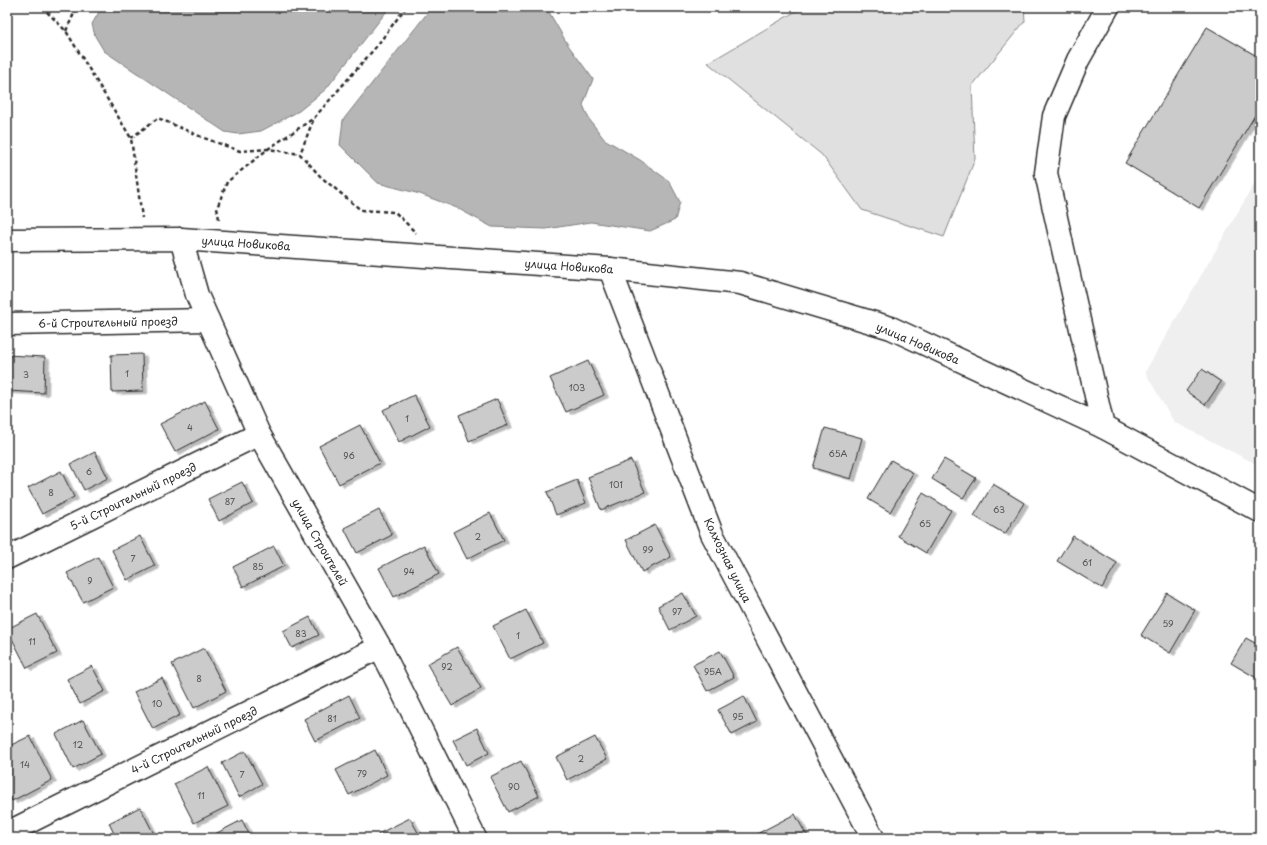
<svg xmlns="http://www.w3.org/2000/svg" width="1267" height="845" font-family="'Playpen Sans',sans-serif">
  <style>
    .built { fill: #efefef }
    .green { fill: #e0e0e0; stroke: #868686 }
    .water { fill: #b6b6b6; stroke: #7e7e7e }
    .building { fill: #cbcbcb; stroke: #2b2b2b; filter: url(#shadow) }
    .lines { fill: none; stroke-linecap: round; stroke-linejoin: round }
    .street-casing { stroke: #2b2b2b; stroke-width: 25 }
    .path { stroke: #2b2b2b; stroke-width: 2.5; stroke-dasharray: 4 3; stroke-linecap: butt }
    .street { stroke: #fff; stroke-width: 22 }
    .labels { text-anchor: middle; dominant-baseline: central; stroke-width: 4; stroke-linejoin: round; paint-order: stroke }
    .number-label { font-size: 9px; fill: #535353 }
    .street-label { font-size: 11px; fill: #2b2b2b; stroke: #fff }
  </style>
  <defs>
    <filter id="shadow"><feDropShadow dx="4.5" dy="2.5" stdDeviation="0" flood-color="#0004"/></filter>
  </defs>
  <rect width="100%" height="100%" fill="#fff"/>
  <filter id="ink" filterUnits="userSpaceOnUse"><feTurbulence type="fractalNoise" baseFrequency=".025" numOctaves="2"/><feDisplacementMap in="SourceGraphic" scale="8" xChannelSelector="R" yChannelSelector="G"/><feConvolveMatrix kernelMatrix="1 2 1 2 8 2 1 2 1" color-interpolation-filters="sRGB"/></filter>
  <g filter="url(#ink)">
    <polygon class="built" points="1260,174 1260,466 1174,422 1145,372"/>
    <polygon class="green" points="803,7 1024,7 1025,21 972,86 975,159 944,237 862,210 822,155 708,63"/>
    <g class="water">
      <polygon points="102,7 390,7 326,89 299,111 261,131 238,134 225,132 104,51 95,36 92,24"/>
      <polygon points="432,7 546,7 568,45 593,79 583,105 589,119 604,139 640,160 669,181 680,202 675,220 650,231 591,222 546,229 492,227 457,208 420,194 378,183 340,145 343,120"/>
    </g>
    <g class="building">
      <polygon points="1207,27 1260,58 1260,107 1199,208 1125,163"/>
      <polygon points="142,354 143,391 112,392 111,355"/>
      <polygon points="7,355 45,357 44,393 7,391"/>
      <polygon points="588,361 604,395 566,412 550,378"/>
      <polygon points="1202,369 1221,382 1205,405 1186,391"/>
      <polygon points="414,395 430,426 399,442 383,410"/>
      <polygon points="497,399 508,425 469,441 459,415"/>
      <polygon points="205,401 219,429 175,452 160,424"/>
      <polygon points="360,425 380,463 339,484 319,446"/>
      <polygon points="825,428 862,438 851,479 813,468"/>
      <polygon points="95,452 108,478 84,490 71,464"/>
      <polygon points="944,459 976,478 963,498 932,479"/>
      <polygon points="631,460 645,492 601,510 588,477"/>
      <polygon points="891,460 913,473 890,512 868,499"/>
      <polygon points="61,471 74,497 42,514 28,488"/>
      <polygon points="577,480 586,503 556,515 547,492"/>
      <polygon points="242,482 253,503 219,521 208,499"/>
      <polygon points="993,484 1024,503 1005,534 974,516"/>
      <polygon points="923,493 951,510 926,553 898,536"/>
      <polygon points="379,510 392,535 357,553 344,528"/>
      <polygon points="490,513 504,540 467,559 453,532"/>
      <polygon points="655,525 671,557 642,572 626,540"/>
      <polygon points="140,536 155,566 127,580 112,550"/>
      <polygon points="1073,536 1117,563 1102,588 1057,561"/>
      <polygon points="424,545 439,574 394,597 379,568"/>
      <polygon points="274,546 284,566 243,587 233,567"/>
      <polygon points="98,557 113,587 83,602 67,573"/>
      <polygon points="683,593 696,616 670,630 658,606"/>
      <polygon points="1167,593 1195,610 1170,653 1141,635"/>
      <polygon points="526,610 543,643 510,659 493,626"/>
      <polygon points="37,614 57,653 27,668 7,629"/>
      <polygon points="310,617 319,635 292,648 283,631"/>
      <polygon points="1246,638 1260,646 1260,680 1231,663"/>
      <polygon points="457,647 481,688 452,706 427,664"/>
      <polygon points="204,648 226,691 194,708 172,664"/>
      <polygon points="720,651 734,677 707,691 693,665"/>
      <polygon points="92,666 105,691 80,704 67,679"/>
      <polygon points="162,678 180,715 153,729 134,692"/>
      <polygon points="349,695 360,718 315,741 304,719"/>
      <polygon points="744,696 757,722 732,735 718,710"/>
      <polygon points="83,720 101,754 73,769 56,734"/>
      <polygon points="477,728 489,753 466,765 453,740"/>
      <polygon points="30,736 52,780 12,801 7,791 7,747"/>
      <polygon points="595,737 607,759 567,780 556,757"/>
      <polygon points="375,750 387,775 349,795 336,770"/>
      <polygon points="245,751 262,784 239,797 222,763"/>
      <polygon points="521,761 539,796 508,812 490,777"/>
      <polygon points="208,767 228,806 194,823 174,784"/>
      <polygon points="140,807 156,838 116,838 109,823"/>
      <polygon points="795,814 808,838 754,838 753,836"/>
      <polygon points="410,818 421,838 380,838 378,834"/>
      <polygon points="242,820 251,838 218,838 215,834"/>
      <polygon points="94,833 97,838 84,838"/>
    </g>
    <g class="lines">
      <g class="street-casing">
        <g id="street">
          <polyline points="1108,7 1078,60 1054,116 1046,173 1103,427 1260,511"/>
          <polyline points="181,239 197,295 259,434 380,647 475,838"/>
          <polyline points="7,240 181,239 610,269 740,283 891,328 1103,427"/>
          <polyline points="610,269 712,534 873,838"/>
          <polyline points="7,324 208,320"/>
          <polyline points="7,558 259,434"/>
          <polyline points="7,833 380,647"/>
        </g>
      </g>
      <g class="path">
        <polyline points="42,7 66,31 131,138 142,218"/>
        <polyline points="406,7 376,47 314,118 300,154 321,177 361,210 395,212 416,233"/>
        <polyline points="66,31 77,7"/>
        <polyline points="131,138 158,118 204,138 240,151 268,149 300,154"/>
        <polyline points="219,219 217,208 227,182 268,149 314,118"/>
      </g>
      <use href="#street" class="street"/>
    </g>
  </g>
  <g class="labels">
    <g class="number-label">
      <text x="127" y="373">1</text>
      <text x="26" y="374">3</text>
      <text x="577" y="387">103</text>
      <text x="407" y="418">1</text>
      <text x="190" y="427">4</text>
      <text x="838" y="453">65А</text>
      <text x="349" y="455">96</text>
      <text x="89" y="471">6</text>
      <text x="616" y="484">101</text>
      <text x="51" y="492">8</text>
      <text x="230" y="501">87</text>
      <text x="999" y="509">63</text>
      <text x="925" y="523">65</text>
      <text x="478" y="536">2</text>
      <text x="648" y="549">99</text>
      <text x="133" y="558">7</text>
      <text x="1087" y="562">61</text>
      <text x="258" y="566">85</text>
      <text x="409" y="571">94</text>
      <text x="90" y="580">9</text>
      <text x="677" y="611">97</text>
      <text x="1168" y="623">59</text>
      <text x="301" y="633">83</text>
      <text x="518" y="635">1</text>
      <text x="32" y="641">11</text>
      <text x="447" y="666">92</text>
      <text x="713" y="671">95А</text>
      <text x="199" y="678">8</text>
      <text x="157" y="703">10</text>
      <text x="738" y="716">95</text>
      <text x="332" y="718">81</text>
      <text x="78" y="744">12</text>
      <text x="581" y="758">2</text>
      <text x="25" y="764">14</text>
      <text x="362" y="773">79</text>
      <text x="242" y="774">7</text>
      <text x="514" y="786">90</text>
      <text x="201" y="795">11</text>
    </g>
    <g class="street-label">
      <text transform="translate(246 243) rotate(4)">улица Новикова</text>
      <text transform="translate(569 266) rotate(4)">улица Новикова</text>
      <text transform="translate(108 322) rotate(-1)">6-й Строительный проезд</text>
      <text transform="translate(918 343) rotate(23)">улица Новикова</text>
      <text transform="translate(133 496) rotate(-26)">5-й Строительный проезд</text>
      <text transform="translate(320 542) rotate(60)">улица Строителей</text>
      <text transform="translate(728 560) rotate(64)">Колхозная улица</text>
      <text transform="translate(194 740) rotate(-26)">4-й Строительный проезд</text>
    </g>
  </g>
  <rect width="1267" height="845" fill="none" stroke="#fff" stroke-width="24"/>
  <rect x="12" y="12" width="1243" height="821" fill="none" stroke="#2b2b2b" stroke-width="1.5" filter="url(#ink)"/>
</svg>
